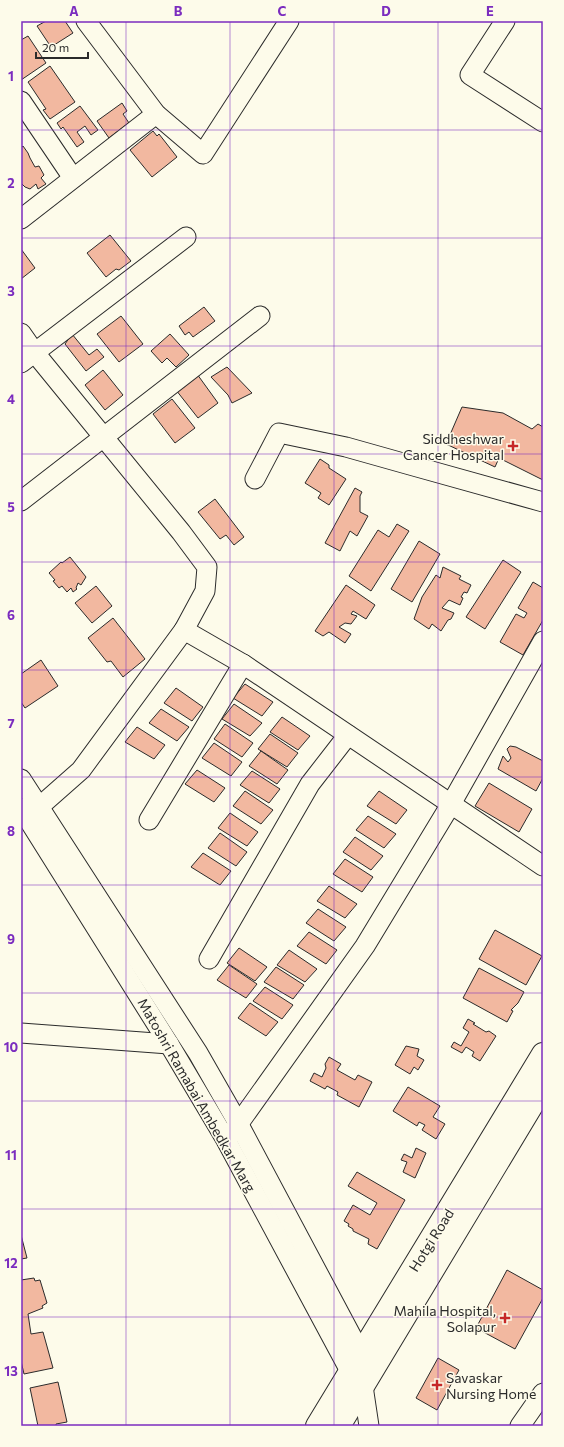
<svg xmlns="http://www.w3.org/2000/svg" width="564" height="1447" font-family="Commissioner,sans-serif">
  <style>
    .building { fill: #f2b8a0; stroke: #2b2b2b }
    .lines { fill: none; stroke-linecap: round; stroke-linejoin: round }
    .minor-casing { stroke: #2b2b2b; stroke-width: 21 }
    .major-casing { stroke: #2b2b2b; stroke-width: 24 }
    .minor { stroke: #fdfbea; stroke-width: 19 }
    .major { stroke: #fdfbea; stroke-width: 22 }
    .grid { fill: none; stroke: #7b2cbf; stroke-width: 1; stroke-opacity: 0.55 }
    .poi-dot { fill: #c62828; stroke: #fdfbea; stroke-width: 1.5 }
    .labels { text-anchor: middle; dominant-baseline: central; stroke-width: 3; stroke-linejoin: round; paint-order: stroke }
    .poi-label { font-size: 14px; fill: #2b2b2b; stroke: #fdfbea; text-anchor: end }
    .street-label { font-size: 14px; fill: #2b2b2b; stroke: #fdfbea }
    .neatline { fill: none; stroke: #7b2cbf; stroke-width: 1.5 }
    .grid-label { font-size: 13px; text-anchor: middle; font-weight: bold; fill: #7b2cbf }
  </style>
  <rect width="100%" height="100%" fill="#fdfbea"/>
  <g class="building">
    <polygon points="46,21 65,21 73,33 51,47 37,26"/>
    <polygon points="28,36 46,63 21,80 21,40"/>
    <polygon points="50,66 75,102 50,119 43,110 46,109 28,82"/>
    <polygon points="122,103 127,111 123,114 129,123 109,138 97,121"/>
    <polygon points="80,106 98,130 91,135 85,126 77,132 84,142 77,147 63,127 61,129 57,123"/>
    <polygon points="153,131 157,136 159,134 177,157 152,177 130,150"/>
    <polygon points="23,146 28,153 30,158 35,167 39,166 44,175 41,178 46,184 38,189 36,184 30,189 25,187 21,183 21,148"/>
    <polygon points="110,235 131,261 119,270 116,269 106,277 87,253"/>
    <polygon points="21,249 35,268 21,279"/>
    <polygon points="204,307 215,321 193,337 189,332 185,335 179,326"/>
    <polygon points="121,316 143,344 119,362 97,334"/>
    <polygon points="72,334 89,355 97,349 104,357 86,371 65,344"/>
    <polygon points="170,334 189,355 176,367 167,358 162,363 151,351"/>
    <polygon points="227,367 252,393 232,403 228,395 211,377"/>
    <polygon points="103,370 123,395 105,410 85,385"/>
    <polygon points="197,374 218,403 198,418 176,390"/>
    <polygon points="172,399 195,428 175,443 153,414"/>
    <polygon points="462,407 503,413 532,429 538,424 543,427 543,480 499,458 495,467 446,444"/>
    <polygon points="320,459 329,465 329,468 346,479 329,505 318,498 321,493 305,483"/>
    <polygon points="355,488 362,492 360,496 360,512 368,516 357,536 350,531 340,551 325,543"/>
    <polygon points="215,499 244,537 234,545 226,535 220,539 198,512"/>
    <polygon points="397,524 409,531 371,591 349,576 378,530 389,537"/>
    <polygon points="419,541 440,554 412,602 391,589"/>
    <polygon points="70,557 86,577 81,585 78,583 76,588 77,589 73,592 71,588 67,592 62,586 59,588 53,581 55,580 49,573 61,562 62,563"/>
    <polygon points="503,560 521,572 485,629 466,617"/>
    <polygon points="443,567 461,576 459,579 471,585 467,593 464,592 461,597 463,598 460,605 449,600 442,608 454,613 451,619 448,620 441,631 432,624 429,629 414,619 422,597 436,575 440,578"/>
    <polygon points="533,582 543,588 543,620 523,655 500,642 516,614 524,618 527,613 518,608"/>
    <polygon points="346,585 375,605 366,619 353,611 351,614 357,616 351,624 345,623 339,627 351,634 345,643 329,632 323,636 315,631"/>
    <polygon points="96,586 112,606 92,623 75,603"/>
    <polygon points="113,618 145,659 123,677 111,661 107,662 88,638"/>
    <polygon points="41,660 58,686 25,708 21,702 21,674"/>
    <polygon points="245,684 273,702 262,716 233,698"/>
    <polygon points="176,688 203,707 192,721 164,703"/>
    <polygon points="234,704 262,723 250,736 222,719"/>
    <polygon points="161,709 189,727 177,741 149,723"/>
    <polygon points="282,717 310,736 298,750 270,732"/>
    <polygon points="225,724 253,743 242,757 214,739"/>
    <polygon points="137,727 165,745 154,759 125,742"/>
    <polygon points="270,734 298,753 287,767 258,749"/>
    <polygon points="214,743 242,762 231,776 202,758"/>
    <polygon points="510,746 516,747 543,761 543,778 536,791 498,769 503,756 508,762 511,758 507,749"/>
    <polygon points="261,751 288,770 277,784 249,766"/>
    <polygon points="197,770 225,788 214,802 185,784"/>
    <polygon points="252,771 280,789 269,803 240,785"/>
    <polygon points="489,783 532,809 519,832 475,806"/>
    <polygon points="245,791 273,810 261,824 233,806"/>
    <polygon points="379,791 407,810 396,824 367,806"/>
    <polygon points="230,813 258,832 247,846 218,828"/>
    <polygon points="368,816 396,834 384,848 356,830"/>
    <polygon points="220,833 247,852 236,866 208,848"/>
    <polygon points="355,837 383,856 371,870 343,852"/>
    <polygon points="203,853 231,871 220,885 191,867"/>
    <polygon points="345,859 373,877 362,892 333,874"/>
    <polygon points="329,886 357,904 345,918 317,901"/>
    <polygon points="318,909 346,927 334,941 306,923"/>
    <polygon points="495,930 542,956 526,985 479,959"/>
    <polygon points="309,932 337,950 326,964 297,946"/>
    <polygon points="239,948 267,967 255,981 227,963"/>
    <polygon points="289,950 317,969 305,982 277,965"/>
    <polygon points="229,965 257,984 246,998 217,980"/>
    <polygon points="276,967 304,985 293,999 264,982"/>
    <polygon points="479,968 524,992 518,1003 511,1010 513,1011 507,1022 463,998"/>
    <polygon points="265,987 293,1005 282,1019 253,1001"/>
    <polygon points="250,1003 278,1022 266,1036 238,1018"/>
    <polygon points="468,1019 475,1023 473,1024 486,1032 489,1031 496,1036 480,1061 472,1056 474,1052 466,1047 462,1053 451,1047 454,1042 461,1046 469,1032 463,1028"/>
    <polygon points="406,1046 419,1049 417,1056 424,1060 418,1070 414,1067 410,1074 395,1065"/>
    <polygon points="329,1057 341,1064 337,1070 355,1080 358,1075 372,1082 359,1107 337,1095 338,1092 327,1086 325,1089 310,1081 314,1073 322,1077 326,1068 325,1064"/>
    <polygon points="408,1087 440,1106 433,1117 445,1124 436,1139 422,1130 425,1125 419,1122 417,1126 393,1111"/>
    <polygon points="416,1148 426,1153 415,1178 403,1172 407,1162 401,1160 404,1154 412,1158"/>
    <polygon points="357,1172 405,1200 377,1249 368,1244 369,1239 353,1231 353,1229 348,1226 349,1224 344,1221 353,1205 370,1215 377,1203 348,1186"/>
    <polygon points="21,1235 27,1258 21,1259"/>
    <polygon points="507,1270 543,1290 543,1298 515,1349 476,1328"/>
    <polygon points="34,1278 35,1281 40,1280 47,1303 42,1306 43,1308 28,1314 31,1334 43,1332 53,1368 24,1374 21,1361 21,1280"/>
    <polygon points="438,1358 459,1370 437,1410 416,1398"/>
    <polygon points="58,1382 67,1422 56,1424 56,1426 38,1426 30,1388"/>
  </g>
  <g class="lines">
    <g class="minor-casing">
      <g id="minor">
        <polyline points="86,21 156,114 203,154 289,21"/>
        <polyline points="505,21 470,75 543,122"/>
        <polyline points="21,101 73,178"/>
        <polyline points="21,219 156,114"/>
        <polyline points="21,333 35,353 181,532 207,567 205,591 184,630"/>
        <polyline points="21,363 186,237"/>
        <polyline points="255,479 279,433 346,447 410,465 543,502"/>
        <polyline points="21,501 260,316"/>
        <polyline points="21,779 198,1053 238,1123 361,1354 368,1364"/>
        <polyline points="21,808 169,1044 226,1140 350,1371 363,1386 369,1426"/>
        <polyline points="30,815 81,770 184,630 243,664 543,866"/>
        <polyline points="149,820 243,664"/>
        <polyline points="209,959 310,784 348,735"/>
        <polyline points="21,1033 169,1044"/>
        <polyline points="232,1133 365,946 451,804 543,641"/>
        <polyline points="520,1426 543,1393"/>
      </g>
    </g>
    <g class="major-casing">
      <g id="major">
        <polyline points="317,1426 543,1054"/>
        <polyline points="339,1426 543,1087"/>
      </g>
    </g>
    <use href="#minor" class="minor"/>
    <use href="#major" class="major"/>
  </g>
  <path class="grid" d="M 126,21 L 126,1426M 230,21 L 230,1426M 334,21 L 334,1426M 438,21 L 438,1426M 21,130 L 543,130M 21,238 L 543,238M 21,346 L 543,346M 21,454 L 543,454M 21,562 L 543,562M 21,670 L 543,670M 21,777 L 543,777M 21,885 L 543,885M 21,993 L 543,993M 21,1101 L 543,1101M 21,1209 L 543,1209M 21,1317 L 543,1317"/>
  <g class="poi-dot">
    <path d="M511 440h4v4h4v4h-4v4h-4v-4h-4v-4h4z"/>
    <path d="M503 1312h4v4h4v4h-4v4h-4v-4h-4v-4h4z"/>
    <path d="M435 1379h4v4h4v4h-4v4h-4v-4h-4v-4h4z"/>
  </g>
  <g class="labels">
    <g class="poi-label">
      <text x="504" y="438">Siddheshwar<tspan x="504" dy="16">Cancer Hospital</tspan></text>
      <text x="496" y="1310">Mahila Hospital,<tspan x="496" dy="16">Solapur</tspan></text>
      <text x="446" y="1377" text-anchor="start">Savaskar<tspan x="446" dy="16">Nursing Home</tspan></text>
    </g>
    <g class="street-label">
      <text transform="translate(197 1095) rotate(60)">Matoshri Ramabai Ambedkar Marg</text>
      <text transform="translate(431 1240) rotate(-58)">Hotgi Road</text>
    </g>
  </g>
  <rect width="564" height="1447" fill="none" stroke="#fdfbea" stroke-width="44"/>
  <path d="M36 52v6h52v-6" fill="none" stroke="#2b2b2b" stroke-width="2"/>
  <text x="42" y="52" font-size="12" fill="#2b2b2b" stroke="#fdfbea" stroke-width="3" paint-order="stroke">20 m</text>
  <rect x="22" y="22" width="520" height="1403" class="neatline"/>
  <g class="grid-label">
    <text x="74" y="16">A</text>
    <text x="178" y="16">B</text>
    <text x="282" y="16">C</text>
    <text x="386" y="16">D</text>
    <text x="490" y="16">E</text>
    <text x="11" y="81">1</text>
    <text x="11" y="188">2</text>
    <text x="11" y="296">3</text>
    <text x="11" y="404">4</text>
    <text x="11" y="512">5</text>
    <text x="11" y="620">6</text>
    <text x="11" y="728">7</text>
    <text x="11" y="836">8</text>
    <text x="11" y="944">9</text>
    <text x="11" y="1052">10</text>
    <text x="11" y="1160">11</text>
    <text x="11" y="1268">12</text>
    <text x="11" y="1376">13</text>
  </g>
</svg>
